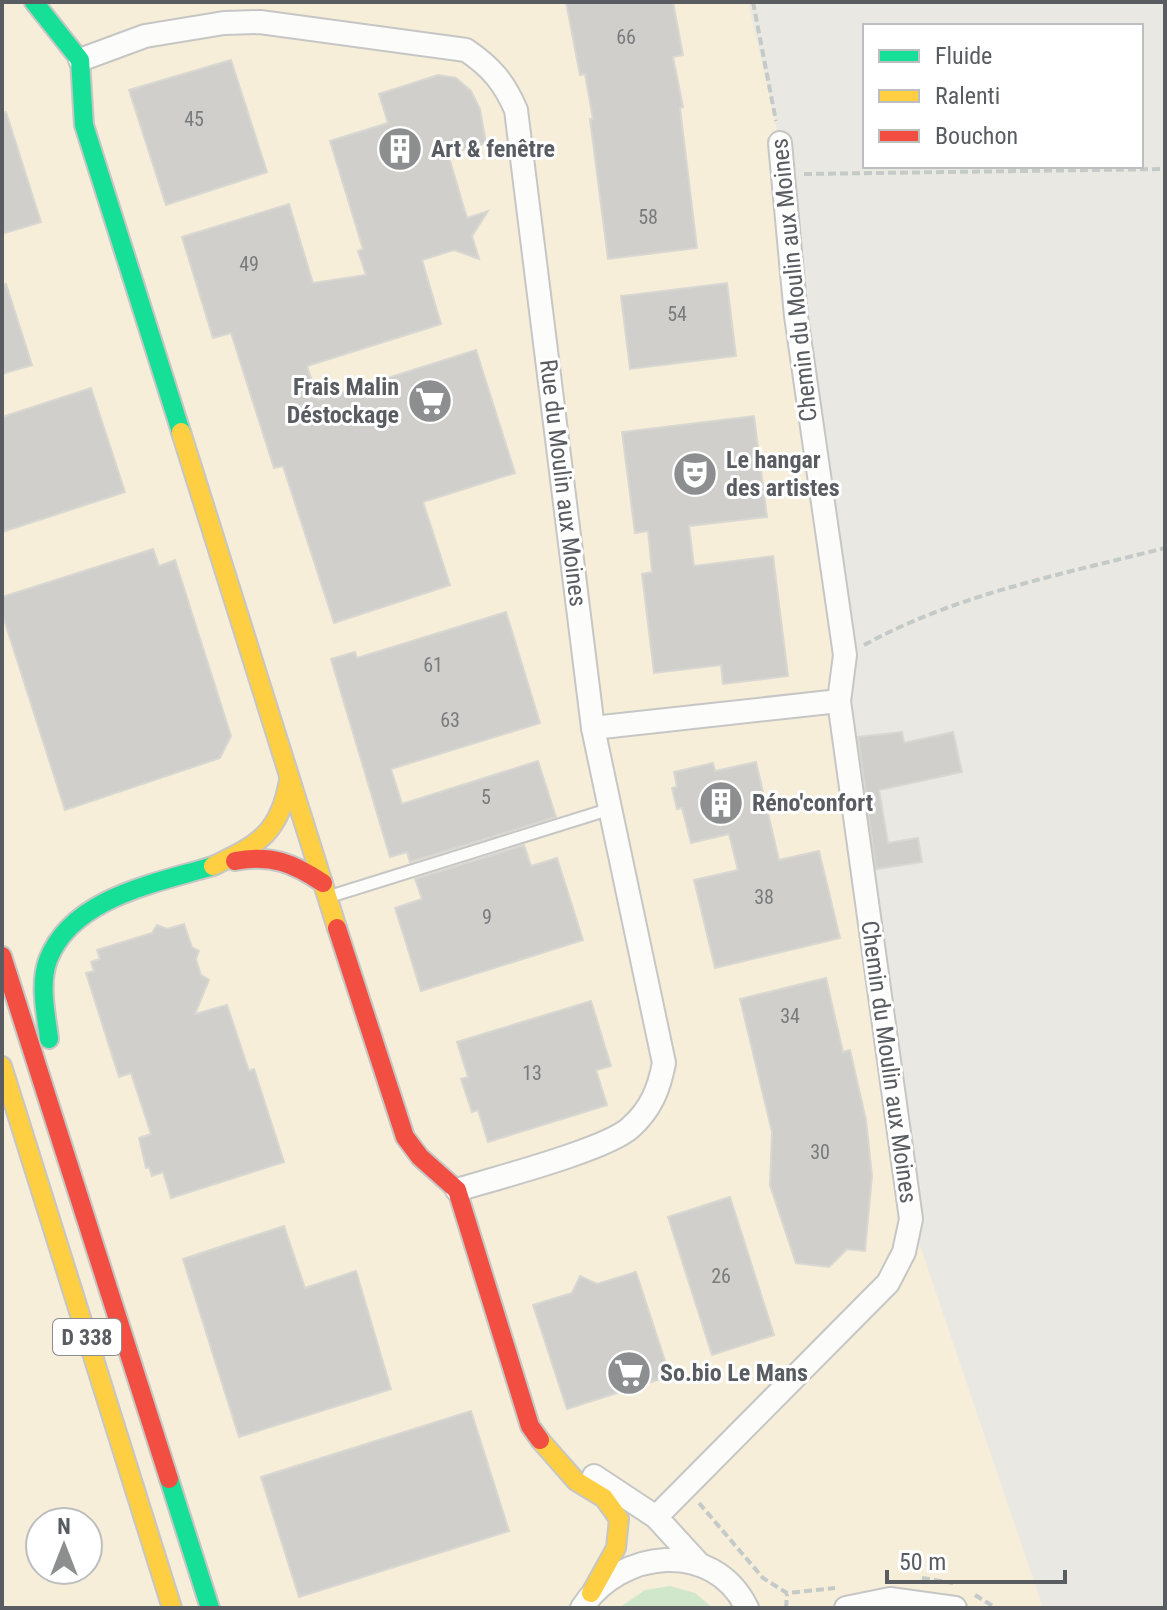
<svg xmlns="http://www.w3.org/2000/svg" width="1167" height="1610" font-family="'Roboto Condensed',sans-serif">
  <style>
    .commercial { fill: #f6eed9; fill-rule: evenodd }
    .green { fill: #d1e7cc }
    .building { fill: #d0cfcb; stroke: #d9d7d2; stroke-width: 2 }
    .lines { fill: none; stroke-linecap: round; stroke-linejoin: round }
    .lane-casing { stroke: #c6c6c5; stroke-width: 15 }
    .street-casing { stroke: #c6c6c5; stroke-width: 26 }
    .fast-casing { stroke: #c6c6c5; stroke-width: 22 }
    .slow-casing { stroke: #c6c6c5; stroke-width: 22 }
    .jam-casing { stroke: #c6c6c5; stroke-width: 22 }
    .path { stroke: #c4cac7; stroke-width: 4; stroke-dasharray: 8 4; stroke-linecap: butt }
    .lane { stroke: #fcfcfb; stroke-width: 11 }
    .street { stroke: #fcfcfb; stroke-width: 22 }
    .fast { stroke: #16e098; stroke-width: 18 }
    .slow { stroke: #ffcf43; stroke-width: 18 }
    .jam { stroke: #f24e42; stroke-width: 18 }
    .labels { text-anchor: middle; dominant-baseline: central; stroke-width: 6; stroke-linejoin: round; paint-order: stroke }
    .number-label { font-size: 20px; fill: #787b7d }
    .shield { fill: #fff; stroke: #8b8e91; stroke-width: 2 }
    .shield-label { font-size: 22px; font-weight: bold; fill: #595d62 }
    .poi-label { font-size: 24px; font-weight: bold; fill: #595d62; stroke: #fff; text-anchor: start }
    .street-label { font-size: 24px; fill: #595d62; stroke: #fff }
  </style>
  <rect width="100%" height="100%" fill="#eae8e2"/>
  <path class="commercial" d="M 2,2 L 748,2 L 780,143 L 911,1219 L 1043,1608 L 2,1608 ZM 40,1522 L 88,1522 L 88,1570 L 40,1570 Z"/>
  <polygon class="green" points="670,1586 695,1593 713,1608 619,1608 645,1590"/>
  <g class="building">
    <polygon points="566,2 673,2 683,55 673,57 683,107 680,108 697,248 608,259 590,119 593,119 585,74 580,75"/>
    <polygon points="231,60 267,172 166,205 129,90"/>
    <polygon points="438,75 456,78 471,91 480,109 486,143 448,154 467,218 488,211 472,236 479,259 454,250 422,260 441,324 307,366 318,400 476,350 515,473 423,502 450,585 334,623 283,466 274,468 231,333 213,338 182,237 289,204 313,283 366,275 358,251 363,249 330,141 388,123 379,94"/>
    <polygon points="6,112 41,222 2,234 2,113"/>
    <polygon points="727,283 736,356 630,369 621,296"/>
    <polygon points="6,284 32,365 2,374 2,285"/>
    <polygon points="91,388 125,492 2,532 2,417"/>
    <polygon points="754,416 767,517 689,526 694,566 773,556 788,676 723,684 721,665 654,673 642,574 652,572 648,531 635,533 622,432"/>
    <polygon points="153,549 159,566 175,560 231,736 220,758 65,810 2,613 2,597"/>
    <polygon points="506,612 540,723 391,769 402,804 538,761 556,817 410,862 407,852 390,857 331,659 355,652 357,658"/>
    <polygon points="902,732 904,743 953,732 962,772 879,790 888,843 918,838 922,862 876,869 858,737"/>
    <polygon points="756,762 779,860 819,851 840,938 715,968 694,880 738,870 729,834 691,843 682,808 677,809 672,788 677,787 674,772 713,763 715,771"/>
    <polygon points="524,845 531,866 557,858 583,940 421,991 395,908 422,899 415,879"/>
    <polygon points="184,924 192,947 199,951 196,959 201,975 209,980 195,1014 227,1005 249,1071 254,1069 284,1162 171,1198 163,1172 152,1176 149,1167 146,1168 139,1138 151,1134 131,1073 119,1077 86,973 94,971 91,962 100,959 97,950 152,933 157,925 167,929"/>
    <polygon points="826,978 843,1052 850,1050 866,1120 872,1176 865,1251 847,1249 829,1267 796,1263 770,1185 772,1132 740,999"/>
    <polygon points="591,1001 611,1066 596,1070 607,1105 488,1142 478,1110 472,1112 461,1079 468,1077 457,1042"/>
    <polygon points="730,1197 774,1335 712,1355 668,1217"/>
    <polygon points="284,1226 305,1288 356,1271 391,1389 239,1437 183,1259"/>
    <polygon points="636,1272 670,1376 567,1409 533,1305 572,1293 580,1276 597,1284"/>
    <polygon points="471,1411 509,1531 299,1597 261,1477"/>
  </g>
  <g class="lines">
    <g class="lane-casing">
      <polyline id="lane" points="328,897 610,809"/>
    </g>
    <g class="street-casing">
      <g id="street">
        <path d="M 80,60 L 145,36 L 224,23 L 260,22 L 466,50 C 491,67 504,82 516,110 L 593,728 L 664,1063 C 659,1089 651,1109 631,1127 C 609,1149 493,1179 457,1190"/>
        <polyline points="593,728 839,701"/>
        <polyline points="594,1476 656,1517 700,1565"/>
        <polyline points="656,1517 888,1283 904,1252 911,1219 839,701 845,655 796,316 780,143"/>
        <path d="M 582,1608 C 619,1550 713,1538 747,1608"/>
        <polyline points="846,1608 890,1599 955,1608"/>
      </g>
    </g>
    <g class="fast-casing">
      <g id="fast">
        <polyline points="34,2 80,60 84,125 181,432"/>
        <path d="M 49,1039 C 46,1013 39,985 48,960 C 72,897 157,883 213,866"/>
        <polyline points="169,1479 210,1608"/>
      </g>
    </g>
    <g class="slow-casing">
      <g id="slow">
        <polyline points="181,432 337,928"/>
        <path d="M 213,866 C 259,844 280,833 289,780"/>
        <polyline points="2,1066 172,1608"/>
        <polyline points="540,1440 576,1481 604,1498 619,1519 616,1548 591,1593"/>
      </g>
    </g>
    <g class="jam-casing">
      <g id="jam">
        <path d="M 235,861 C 271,854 293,863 323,883"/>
        <polyline points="337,928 405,1137 420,1157 457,1190 530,1426 540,1440"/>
        <polyline points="2,956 169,1479"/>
      </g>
    </g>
    <g class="path">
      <polyline points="753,2 776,121"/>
      <polyline points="804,174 1165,169"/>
      <path d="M 864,645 C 957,594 1063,574 1165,548"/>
      <polyline points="699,1503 763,1578 787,1593 835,1588"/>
      <polyline points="922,1578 953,1583"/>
      <polyline points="975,1595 996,1608"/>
      <polyline points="786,1608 787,1594"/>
    </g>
    <use href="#lane" class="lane"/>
    <use href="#street" class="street"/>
    <use href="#fast" class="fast"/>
    <use href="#slow" class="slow"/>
    <use href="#jam" class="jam"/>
  </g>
  <defs>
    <g id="building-disc" transform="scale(2.3)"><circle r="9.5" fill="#8c8e8f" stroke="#fff"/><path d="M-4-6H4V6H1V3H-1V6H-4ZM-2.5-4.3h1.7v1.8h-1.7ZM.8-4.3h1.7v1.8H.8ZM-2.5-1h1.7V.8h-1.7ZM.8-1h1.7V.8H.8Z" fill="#fff"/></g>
    <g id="supermarket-disc" transform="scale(2.3)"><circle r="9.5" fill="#8c8e8f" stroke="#fff"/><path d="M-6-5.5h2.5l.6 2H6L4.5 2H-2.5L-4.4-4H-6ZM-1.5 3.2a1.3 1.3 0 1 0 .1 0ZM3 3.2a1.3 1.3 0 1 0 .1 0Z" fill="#fff"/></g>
    <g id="theatre-disc" transform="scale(2.3)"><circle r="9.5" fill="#8c8e8f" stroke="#fff"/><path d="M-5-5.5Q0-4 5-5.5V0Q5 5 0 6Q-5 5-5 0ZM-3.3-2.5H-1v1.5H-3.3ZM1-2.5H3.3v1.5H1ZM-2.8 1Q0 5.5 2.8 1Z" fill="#fff"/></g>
  </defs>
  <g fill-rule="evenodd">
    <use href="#building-disc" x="400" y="149"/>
    <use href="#supermarket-disc" x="430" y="401"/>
    <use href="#theatre-disc" x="695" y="474"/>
    <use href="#building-disc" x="721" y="803"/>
    <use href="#supermarket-disc" x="629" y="1373"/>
  </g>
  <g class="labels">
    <g class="number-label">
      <text x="626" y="37">66</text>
      <text x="194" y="119">45</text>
      <text x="648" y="217">58</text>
      <text x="249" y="264">49</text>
      <text x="677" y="314">54</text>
      <text x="433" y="665">61</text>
      <text x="450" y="720">63</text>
      <text x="486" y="797">5</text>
      <text x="764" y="897">38</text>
      <text x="487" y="917">9</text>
      <text x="790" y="1016">34</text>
      <text x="532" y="1073">13</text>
      <text x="820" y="1152">30</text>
      <text x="721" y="1276">26</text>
    </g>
    <rect class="shield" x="53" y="1319" width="68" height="36" rx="6"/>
    <g class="shield-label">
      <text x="87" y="1337">D 338</text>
    </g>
    <g class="poi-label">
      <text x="431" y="149">Art &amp; fenêtre</text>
      <text x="399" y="387" text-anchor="end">Frais Malin<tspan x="399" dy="28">Déstockage</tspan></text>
      <text x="726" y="460">Le hangar<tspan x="726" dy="28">des artistes</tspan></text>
      <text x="752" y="803">Réno'confort</text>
      <text x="660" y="1373">So.bio Le Mans</text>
    </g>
    <g class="street-label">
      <text transform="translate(794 280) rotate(-96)">Chemin du Moulin aux Moines</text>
      <text transform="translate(563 483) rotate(83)">Rue du Moulin aux Moines</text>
      <text transform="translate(889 1062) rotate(82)">Chemin du Moulin aux Moines</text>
    </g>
  </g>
  <rect width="1167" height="1610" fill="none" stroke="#595d62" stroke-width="8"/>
  <rect x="863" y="24" width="280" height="144" fill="#ffffff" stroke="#bdbec0" stroke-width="2"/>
  <rect x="879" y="50" width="40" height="12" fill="#16e098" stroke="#bdbec0" stroke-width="2"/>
  <text x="935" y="64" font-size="24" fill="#595d62">Fluide</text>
  <rect x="879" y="90" width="40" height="12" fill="#ffcf43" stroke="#bdbec0" stroke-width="2"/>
  <text x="935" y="104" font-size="24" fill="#595d62">Ralenti</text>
  <rect x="879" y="130" width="40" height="12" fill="#f24e42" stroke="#bdbec0" stroke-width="2"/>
  <text x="935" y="144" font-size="24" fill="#595d62">Bouchon</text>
  <g transform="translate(64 1546)"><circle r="38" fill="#ffffff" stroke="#bdbec0" stroke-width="2"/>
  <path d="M0-6L14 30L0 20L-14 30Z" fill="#8c8e8f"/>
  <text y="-12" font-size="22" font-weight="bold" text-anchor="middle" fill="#595d62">N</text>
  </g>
  <path d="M887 1570v12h178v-12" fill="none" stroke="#595d62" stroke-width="4"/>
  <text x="899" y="1570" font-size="24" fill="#595d62" stroke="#ffffff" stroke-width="6" paint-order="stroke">50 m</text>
</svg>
